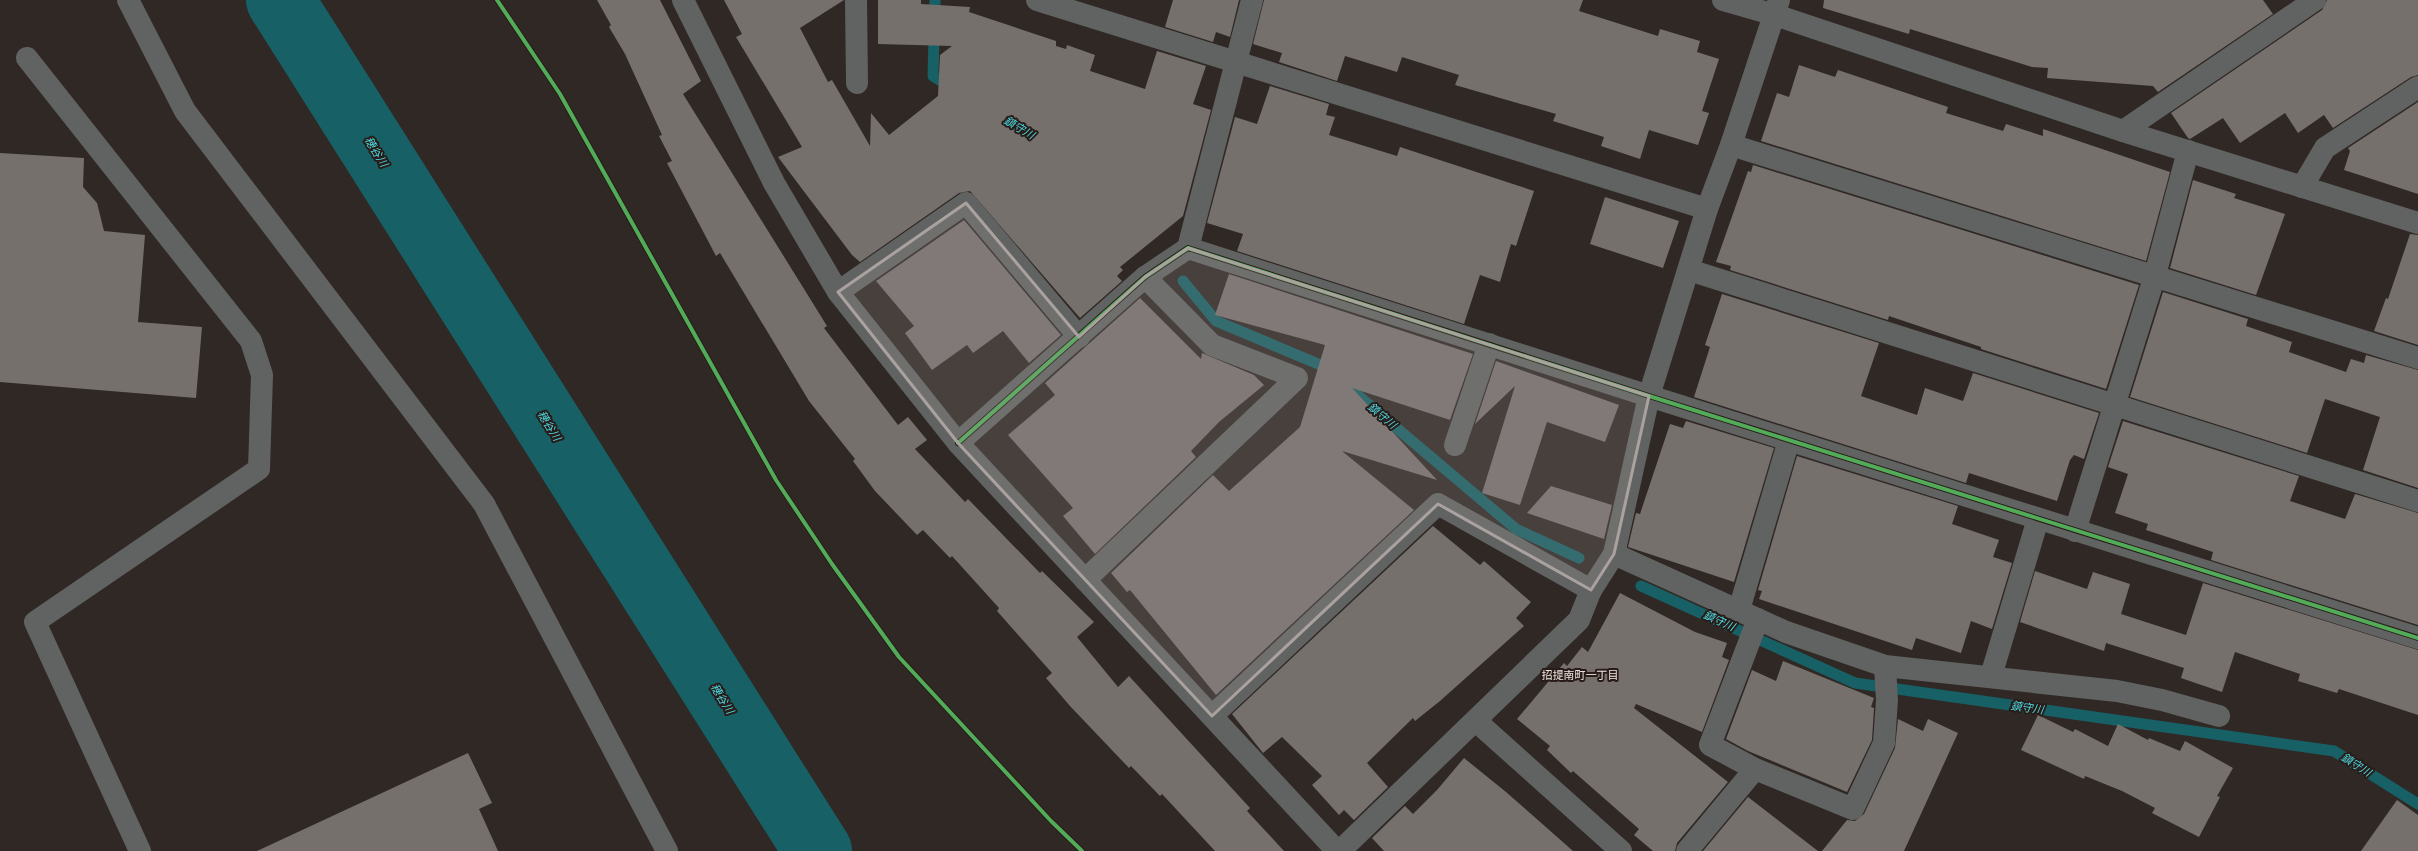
<svg xmlns="http://www.w3.org/2000/svg" width="2418" height="851" font-family="Signika,'Noto Sans JP',sans-serif">
  <style>
    .lines { fill: none; stroke-linecap: round; stroke-linejoin: round }
    .stream { stroke: #176065; stroke-width: 11 }
    .river { stroke: #176065; stroke-width: 68 }
    .building { fill: #76706d }
    .path { stroke: #646260; stroke-width: 2.5; stroke-dasharray: 4 2; stroke-linecap: butt }
    .minor { stroke: #616362; stroke-width: 22 }
    .cycleway-casing { stroke: #291c18; stroke-width: 6 }
    .cycleway { stroke: #51ab58; stroke-width: 4 }
    .marked { fill: #aaa29f; fill-opacity: 0.2; stroke: #aaa29f; stroke-width: 3; stroke-linejoin: round }
    .labels { text-anchor: middle; dominant-baseline: central; stroke-width: 4; stroke-linejoin: round; paint-order: stroke }
    .water-label { font-size: 11px; font-style: italic; fill: #4bdce7; stroke: #291c18 }
    .neighbourhood-label { font-size: 11px; fill: #ede4e1; stroke: #291c18 }
  </style>
  <rect width="100%" height="100%" fill="#2f2825"/>
  <g class="lines">
    <g class="stream">
      <polyline points="935,0 933,76 951,87"/>
      <polyline points="1183,281 1216,321 1323,366 1331,373"/>
      <polyline points="1354,392 1516,529 1579,558"/>
      <polyline points="1641,586 1855,683 2334,751 2418,804"/>
    </g>
    <polyline class="river" points="280,0 818,851"/>
  </g>
  <g class="building">
    <polygon points="597,0 660,0 701,81 683,94 827,326 824,328 898,425 908,417 927,440 915,449 965,502 968,499 1040,573 1042,571 1094,622 1077,637 1118,687 1129,676 1250,808 1247,811 1284,851 1215,851 1162,794 1160,796 1131,766 1129,768 1070,706 1046,678 1052,673 997,611 999,608 952,556 950,558 923,530 917,535 875,491 853,461 855,459 809,401 720,253 716,256 667,163 672,161 659,136 662,135 625,54 609,27 611,25"/>
    <polygon points="724,0 844,0 800,28 828,82 832,80 870,146 871,113 889,135 938,96 940,55 952,46 878,44 878,0 921,0 921,4 970,7 969,12 1056,41 1056,46 1066,49 1067,45 1095,55 1090,71 1145,89 1157,51 1206,66 1193,104 1211,110 1183,216 1120,267 1123,270 1117,276 1122,281 1080,318 970,191 959,193 860,262 852,255 778,157 802,147 736,37 742,34"/>
    <polygon points="1173,0 1239,0 1230,37 1216,32 1213,42 1165,27"/>
    <polygon points="1264,0 1583,0 1579,11 1658,36 1660,29 1700,41 1697,52 1719,59 1702,111 1709,113 1698,145 1649,130 1640,159 1601,146 1604,137 1553,121 1556,114 1455,85 1459,75 1402,57 1397,72 1345,56 1337,81 1279,62 1282,53 1253,44"/>
    <polygon points="1824,0 2263,0 2273,14 2158,92 2153,86 2047,78 2048,68 2032,67 1910,29 1909,34 1823,8"/>
    <polygon points="2327,0 2418,0 2418,75 2411,77 2333,128 2324,115 2298,133 2285,113 2240,143 2223,118 2190,139 2188,138 2171,113 2322,10"/>
    <polygon points="1799,65 1835,77 1838,70 1948,107 1946,113 2003,131 2006,124 2043,136 2043,129 2170,172 2146,261 1761,141 1777,93 1789,97"/>
    <polygon points="1270,86 1329,104 1326,115 1335,117 1329,135 1397,156 1400,147 1534,191 1516,246 1511,244 1500,282 1480,275 1464,324 1237,251 1243,234 1207,223 1235,117 1257,124"/>
    <polygon points="2418,102 2418,194 2344,170 2350,151 2348,148"/>
    <polygon points="0,153 84,158 83,187 97,203 104,231 145,235 138,322 202,327 196,398 0,382"/>
    <polygon points="1753,165 2139,285 2106,389 1981,349 1981,347 1889,316 1888,320 1730,270 1731,266 1716,262 1748,171 1751,172"/>
    <polygon points="2193,180 2236,194 2234,198 2285,214 2256,295 2170,268"/>
    <polygon points="1605,197 1679,221 1663,268 1590,244"/>
    <polygon points="964,220 1061,335 1029,363 1003,331 973,353 967,345 932,370 905,333 914,326 876,281"/>
    <polygon points="2410,234 2418,235 2418,345 2374,331 2386,298 2388,299"/>
    <polygon points="1229,274 1473,354 1450,420 1352,388 1437,480 1342,451 1414,510 1216,695 1130,590 1127,592 1111,573 1213,475 1229,491 1300,427 1325,345 1215,315"/>
    <polygon points="2163,292 2248,319 2246,326 2292,342 2289,352 2346,372 2351,359 2364,363 2366,355 2418,370 2418,488 2363,470 2380,417 2325,399 2307,453 2130,397"/>
    <polygon points="1722,294 1879,343 1861,396 1917,415 1925,388 1963,401 1973,373 2099,413 2084,459 2074,455 2070,460 2057,501 1969,473 1966,483 1694,397 1710,347 1705,345"/>
    <polygon points="1140,298 1201,359 1202,353 1254,375 1264,385 1219,422 1191,451 1196,457 1095,554 1063,516 1073,508 1008,435 1055,395 1045,383"/>
    <polygon points="1496,361 1619,405 1605,442 1547,422 1520,505 1482,493 1515,386 1475,424"/>
    <polygon points="1686,421 1774,448 1734,582 1628,547 1636,513 1640,514 1670,424 1683,428"/>
    <polygon points="2123,421 2299,476 2290,501 2345,519 2355,494 2418,513 2418,625 2211,560 2213,552 2146,530 2148,524 2115,513 2128,474 2108,467"/>
    <polygon points="1797,456 1958,506 1952,524 1999,540 1993,557 2012,563 1992,629 1971,621 1961,653 1916,638 1912,650 1759,599 1762,591 1758,590"/>
    <polygon points="1551,486 1612,505 1604,539 1527,513"/>
    <polygon points="1433,526 1480,565 1484,561 1531,602 1516,618 1524,626 1440,701 1415,721 1413,718 1367,763 1388,787 1354,820 1344,810 1339,815 1312,785 1322,776 1282,737 1263,753 1232,714"/>
    <polygon points="2035,571 2087,589 2093,572 2130,584 2121,614 2186,635 2203,583 2418,650 2418,715 2339,689 2337,693 2298,681 2300,674 2235,652 2222,692 2181,678 2184,668 2106,643 2104,651 2020,622"/>
    <polygon points="1620,593 1695,632 1727,643 1722,657 1729,660 1702,732 1636,704 1634,708 1728,782 1677,843 1675,851 1653,851 1634,835 1639,829 1573,771 1571,773 1547,750 1550,746 1517,719 1564,663 1567,666 1582,647 1588,652"/>
    <polygon points="1783,661 1874,698 1871,707 1874,708 1872,740 1847,792 1748,751 1726,739 1752,670 1776,681"/>
    <polygon points="2038,715 2073,732 2075,729 2108,746 2118,724 2148,740 2149,738 2180,751 2185,741 2233,768 2217,796 2220,797 2199,837 2152,813 2155,808 2122,791 2085,776 2084,779 2021,750"/>
    <polygon points="1898,719 1923,731 1928,719 1958,733 1904,851 1822,851 1847,820 1855,821 1864,814 1895,748"/>
    <polygon points="468,753 492,803 479,809 498,851 257,851"/>
    <polygon points="1464,758 1506,792 1573,851 1384,851 1372,838 1405,806 1413,814 1437,790"/>
    <polygon points="1748,797 1818,851 1703,851"/>
    <polygon points="2397,800 2418,815 2418,851 2361,851"/>
  </g>
  <g class="lines">
    <polyline class="path" points="497,0 560,94 776,480 832,564 899,657 1051,821 1082,851"/>
    <g class="minor">
      <polyline points="128,0 185,111 484,504 667,851"/>
      <polyline points="683,0 774,183 838,292 958,443 1337,851"/>
      <polyline points="856,0 857,83"/>
      <polyline points="1037,0 1707,209"/>
      <polyline points="1723,0 1775,15 2123,131 2418,223"/>
      <polyline points="27,58 251,341 262,375 259,469 35,622 140,851"/>
      <polyline points="2123,131 2315,0"/>
      <polyline points="1731,145 2418,358"/>
      <polyline points="2302,187 2325,148 2418,87"/>
      <polyline points="1188,248 1252,0"/>
      <polyline points="1689,270 2418,501"/>
      <polyline points="838,292 966,203 1079,337"/>
      <polyline points="958,443 1145,277 1188,248 1649,396 2418,638"/>
      <polyline points="1455,445 1489,344"/>
      <polyline points="2075,531 2155,275 2188,151"/>
      <polyline points="1614,554 1786,632 1885,666 2117,691 2162,700 2219,716"/>
      <polyline points="1085,580 1297,378 1212,345 1145,277"/>
      <polyline points="1739,610 1789,440"/>
      <polyline points="1758,619 1710,745 1755,769 1853,809 1884,743 1887,700 1885,666"/>
      <polyline points="1991,676 2038,519"/>
      <polyline points="1212,716 1438,504 1591,590"/>
      <polyline points="1476,721 1621,851"/>
      <polyline points="1340,851 1579,620 1591,590 1614,554 1649,396 1707,209 1731,145 1779,0"/>
      <polyline points="1687,851 1755,769"/>
    </g>
    <g class="cycleway-casing">
      <g id="cycleway">
        <polyline points="497,0 560,94 776,480 832,564 899,657 1051,821 1082,851"/>
        <polyline points="958,443 1145,277 1188,248 1649,396 2418,638"/>
      </g>
    </g>
    <use href="#cycleway" class="cycleway"/>
  </g>
  <path class="marked" d="M 966,203 L 1079,337 L 1145,277 L 1188,248 L 1649,396 L 1614,554 L 1591,590 L 1438,504 L 1212,716 L 958,443 L 838,292 Z"/>
  <g class="labels">
    <g class="water-label">
      <text transform="translate(1019 128) rotate(31)">鎮守川</text>
      <text transform="translate(376 152) rotate(58)">穂谷川</text>
      <text transform="translate(1382 416) rotate(40)">鎮守川</text>
      <text transform="translate(549 426) rotate(58)">穂谷川</text>
      <text transform="translate(1719 621) rotate(24)">鎮守川</text>
      <text transform="translate(722 699) rotate(58)">穂谷川</text>
      <text transform="translate(2027 708) rotate(8)">鎮守川</text>
      <text transform="translate(2356 765) rotate(32)">鎮守川</text>
    </g>
    <g class="neighbourhood-label">
      <text x="1580" y="675">招提南町一丁目</text>
    </g>
  </g>
</svg>
